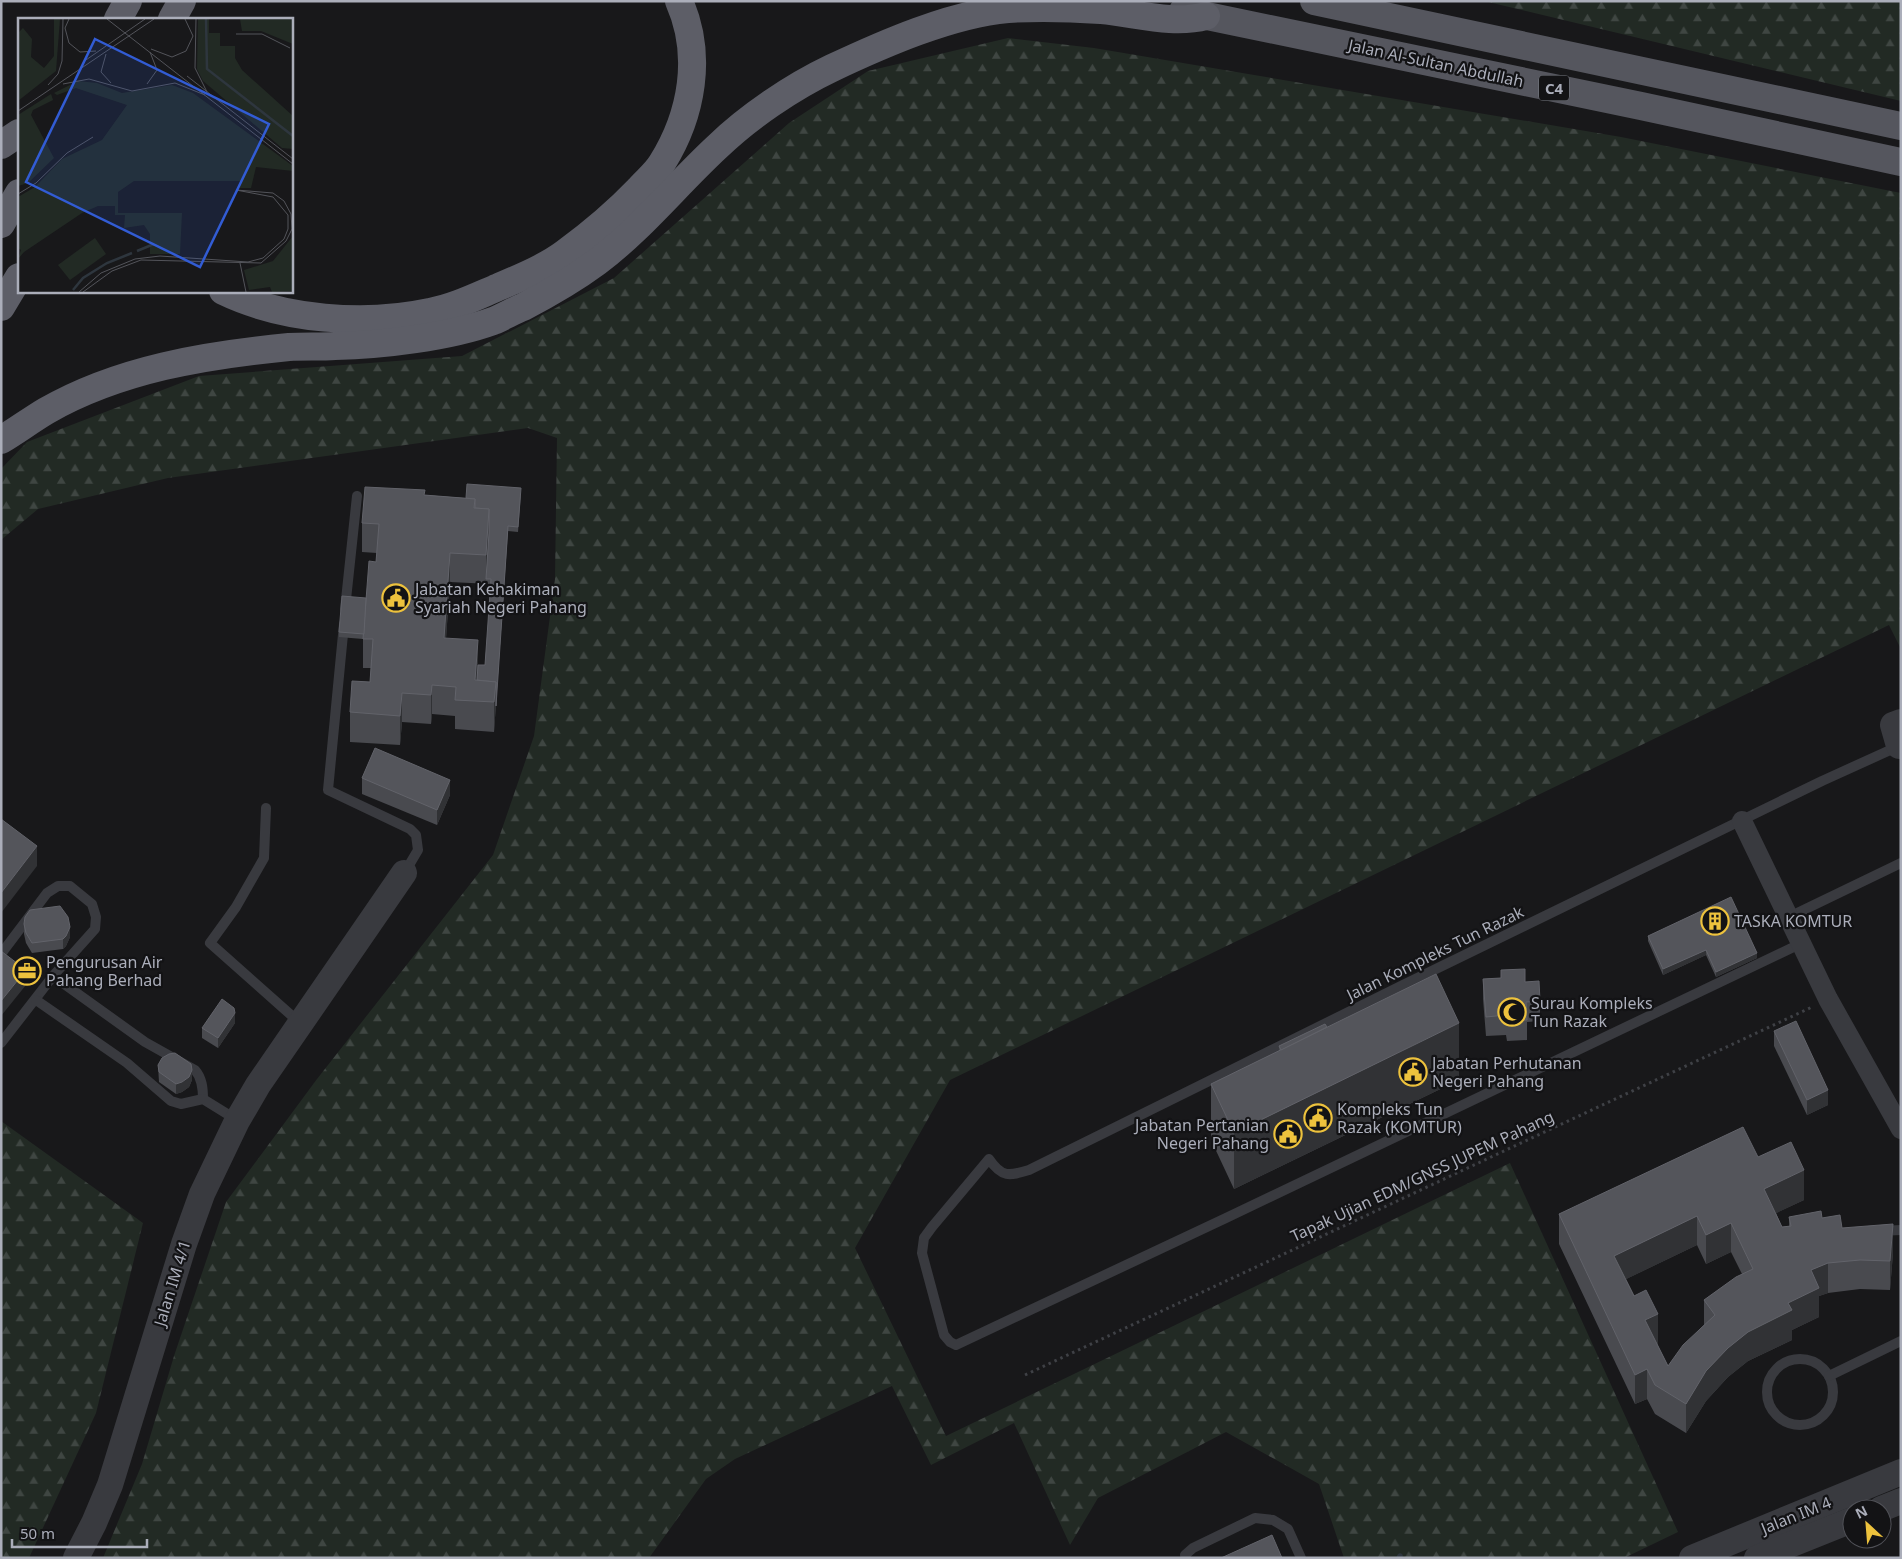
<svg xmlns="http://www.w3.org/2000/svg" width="1902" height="1559" font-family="'Noto Sans',sans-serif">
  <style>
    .forest { fill: url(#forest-firs) }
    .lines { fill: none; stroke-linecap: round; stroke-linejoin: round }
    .stream { stroke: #2e363e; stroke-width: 5.5 }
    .path { stroke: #3f4146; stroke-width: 3; stroke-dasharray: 2.5 4; stroke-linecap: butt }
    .service { stroke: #393a3f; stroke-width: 10 }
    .minor { stroke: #393a3f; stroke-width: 20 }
    .tertiary { stroke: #393a3f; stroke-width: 26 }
    .primary { stroke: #55565e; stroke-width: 28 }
    .trunk { stroke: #5d5e67; stroke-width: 28 }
    .wall { fill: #494a4f; fill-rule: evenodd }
    .shaded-wall { fill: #313235 }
    .building { fill: #54555b; stroke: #62636a; fill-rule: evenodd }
    .labels { text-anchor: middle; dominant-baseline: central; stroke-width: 4.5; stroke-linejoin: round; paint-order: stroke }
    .shield { fill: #131315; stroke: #7d8088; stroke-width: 1 }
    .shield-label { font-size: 15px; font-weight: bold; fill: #abaeba }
    .street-label { font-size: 16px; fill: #abaeba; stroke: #131315 }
    .poi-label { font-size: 16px; fill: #abaeba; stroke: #131315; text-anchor: start }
    .inset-river { fill: none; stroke: #2e363e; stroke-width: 2.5 }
    .inset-road { fill: none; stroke: #53545a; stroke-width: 1 }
    .view { fill: #325cd4; fill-opacity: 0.15; stroke: #325cd4; stroke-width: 2.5 }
    .inset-edge { fill: none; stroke: #abaeba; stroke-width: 2.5 }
  </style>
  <defs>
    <pattern id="forest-firs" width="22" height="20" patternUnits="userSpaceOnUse" patternTransform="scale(1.25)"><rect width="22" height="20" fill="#222a24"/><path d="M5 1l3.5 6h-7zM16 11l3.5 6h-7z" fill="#3f4642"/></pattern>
  </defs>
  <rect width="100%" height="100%" fill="#18181a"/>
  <g class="forest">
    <polygon points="1484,1 1901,1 1901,101"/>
    <polygon points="1008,38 1094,48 1621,137 1901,193 1901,649 1889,625 950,1080 855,1248 946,1436 1510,1163 1678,1532 1624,1558 1344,1558 1319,1484 1226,1432 1098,1498 1070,1545 1014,1423 931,1465 892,1386 735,1459 706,1479 649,1558 103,1558 142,1464 174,1356 226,1202 317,1079 493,855 534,736 555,579 557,438 528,428 168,478 38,509 1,540 1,469 27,442 199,376 462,356 614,278 789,123 868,71"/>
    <polygon points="1,1121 143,1223 96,1413 29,1558 1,1558"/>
  </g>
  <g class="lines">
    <polyline class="stream" points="1399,1558 1400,1556"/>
    <polyline class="path" points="1025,1375 1812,1007"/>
    <g class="service">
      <polyline points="345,609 357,496"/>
      <polyline points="344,624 328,790 410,829 416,835 418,850 405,872"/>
      <polyline points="266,808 264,858 236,907 210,943 300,1023"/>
      <polyline points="1789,917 1901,863"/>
      <path d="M 1802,943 L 1226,1218 L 956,1345 L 950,1342 L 944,1335 L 922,1253 L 924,1238 L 932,1227 L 989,1159 C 1002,1178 1009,1176 1029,1170 L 1403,985 L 1822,781 L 1899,746"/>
      <polyline points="1,954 47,893 58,886 70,886 92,904 96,917 95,929 53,976 1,1043"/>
      <path d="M 53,976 L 145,1042 L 195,1070 C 202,1078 203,1088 203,1099"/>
      <polyline points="36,1000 127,1063 171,1101 181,1104 203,1099 237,1120"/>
      <polyline points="1879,1231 1901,1230"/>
      <circle cx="1800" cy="1392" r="33"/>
      <polyline points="1829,1376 1901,1341"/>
      <polyline points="1186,1558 1185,1555 1193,1548 1255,1518 1273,1520 1288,1529 1301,1558"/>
    </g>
    <polyline class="minor" points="1742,821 1828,999 1901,1129"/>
    <g class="tertiary">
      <polyline points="1901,722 1893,725 1899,746 1901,745"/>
      <polyline points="1881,1509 1901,1501"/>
      <polyline points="76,1558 94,1523 110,1485 184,1244 202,1194 237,1121 258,1085 404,873"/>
      <polyline points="1692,1558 1901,1472"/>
      <polyline points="1757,1558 1852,1520"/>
    </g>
    <g class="primary">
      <polyline points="1314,1 1901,126"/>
      <polyline points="1183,11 1641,106 1901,162"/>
    </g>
    <g class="trunk">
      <polyline points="118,19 128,1"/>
      <polyline points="172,19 182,1"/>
      <polyline points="1,145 19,133"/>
      <polyline points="1,224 19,193"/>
      <path d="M 223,291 C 283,320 365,326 430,312 C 452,308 473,298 494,289 C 517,279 545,268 565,253 C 591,234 616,213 639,189 C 646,181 656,173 662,163 C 692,115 703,55 679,1"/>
      <polyline points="1,307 19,277"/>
      <path d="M 1,440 C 16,431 31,420 46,411 C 119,369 206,355 289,347 C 304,346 320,347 335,346 C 382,345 449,337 493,321 C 503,317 513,311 523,307 C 548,294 574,279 597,262 C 641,229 676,185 717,147 C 748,117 792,87 832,68 C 883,44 951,14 1008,9 C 1038,7 1071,8 1101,10 C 1136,13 1172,25 1206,16"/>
    </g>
  </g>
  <g class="wall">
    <path d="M 521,493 L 518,532 L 508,531 L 494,732 L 455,729 L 455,716 L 432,714 L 431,724 L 402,722 L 400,745 L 350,742 L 350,712 L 370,682 L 371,668 L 363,668 L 363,639 L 339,637 L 339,632 L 366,598 L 376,562 L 377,553 L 362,552 L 362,523 L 425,495 L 466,498 ZM 450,582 L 491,584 L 485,665 L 478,665 L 446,638 Z"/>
    <polygon points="362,778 450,795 437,825 362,794"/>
    <polygon points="24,924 70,937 66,946 63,949 32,953 26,943 24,934"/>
    <polygon points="1648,936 1757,958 1716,977 1706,955 1663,975 1648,941"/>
    <polygon points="1501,970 1525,982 1540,1001 1540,1021 1527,1022 1527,1040 1507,1041 1506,1035 1486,1036 1483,999 1483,979 1501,978"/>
    <polygon points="235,1023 218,1048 202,1038 202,1028"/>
    <polygon points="1327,1027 1459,1080 1234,1189 1211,1140 1211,1084 1279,1051 1279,1046"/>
    <polygon points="1774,1031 1828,1105 1807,1115 1774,1046"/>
    <polygon points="158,1065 192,1080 189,1087 182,1092 176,1094 159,1082"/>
    <path d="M 1758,1157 L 1804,1200 L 1776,1213 L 1782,1227 L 1789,1226 L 1789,1217 L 1822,1218 L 1893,1253 L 1890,1290 L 1860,1289 L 1828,1293 L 1819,1296 L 1819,1317 L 1792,1330 L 1792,1340 L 1748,1361 L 1728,1377 L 1706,1401 L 1686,1433 L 1655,1414 L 1647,1399 L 1635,1404 L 1559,1244 L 1559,1214 ZM 1697,1245 L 1706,1264 L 1731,1252 L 1742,1274 L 1704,1300 L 1704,1325 L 1668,1366 L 1657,1344 L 1658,1343 L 1626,1279 Z"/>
  </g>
  <g class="shaded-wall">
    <polygon points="489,509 489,538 486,579 486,555"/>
    <polygon points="508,531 494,732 494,702"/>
    <polygon points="450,553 450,582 444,668 444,638"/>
    <polygon points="478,640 478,670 475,701 475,680"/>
    <polygon points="432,685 432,714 431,724 431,695"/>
    <polygon points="402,693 402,722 400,745 400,716"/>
    <polygon points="450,780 450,795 437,825 437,810"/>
    <polygon points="37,846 37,866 1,913 1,893"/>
    <polygon points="70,927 70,937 66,946 63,949 63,939"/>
    <polygon points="1706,950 1706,955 1663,975 1663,969"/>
    <polygon points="1757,953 1757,958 1716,977 1716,972"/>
    <polygon points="26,970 26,985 1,1016 1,1001"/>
    <polygon points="235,1013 235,1023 218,1048 218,1038"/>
    <polygon points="1459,1023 1459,1080 1234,1189 1234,1133"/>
    <polygon points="192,1070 192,1080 189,1087 182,1092 176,1094 176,1084"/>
    <polygon points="1828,1090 1828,1105 1807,1115 1807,1100"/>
    <polygon points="1804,1170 1804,1200 1764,1219 1764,1189"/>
    <polygon points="1697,1216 1697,1245 1614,1285 1614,1256"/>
    <polygon points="1731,1223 1731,1252 1706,1264 1706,1235"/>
    <polygon points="1893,1224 1893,1253 1890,1290 1890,1261"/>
    <polygon points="1828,1263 1828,1293 1819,1296 1819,1317 1792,1330 1792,1340 1748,1361 1728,1377 1706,1401 1686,1433 1686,1404 1706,1371 1728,1348 1748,1332 1788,1303 1811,1270"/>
    <polygon points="1658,1314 1658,1343 1645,1349 1645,1320"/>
    <polygon points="1647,1369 1647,1399 1635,1404 1635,1375"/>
  </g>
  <g class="building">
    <polygon points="467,484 521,488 518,527 508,526 496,706 496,682 477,680 478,665 485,665 491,579 486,579 489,533 489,509 475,508 475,499 466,498"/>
    <polygon points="365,487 425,490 424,495 475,499 474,508 489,509 486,555 450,553 444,638 478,640 475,680 496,682 494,702 455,700 456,687 432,685 431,695 402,693 400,716 350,712 352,681 370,682 373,639 363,639 369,561 376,562 379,524 362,523"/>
    <polygon points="342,596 366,598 364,634 339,632"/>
    <polygon points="375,748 450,780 437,810 362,778"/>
    <polygon points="1,819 37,846 1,893"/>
    <polygon points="1731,897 1757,953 1716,972 1706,950 1663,969 1648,936"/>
    <polygon points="60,906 68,917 70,927 66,936 63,939 32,943 26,933 24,924 25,917 30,910"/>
    <polygon points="1,951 26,970 1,1001"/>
    <polygon points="1525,969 1525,982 1539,981 1540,1001 1526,1002 1527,1020 1507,1021 1506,1015 1486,1017 1483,979 1501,978 1501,970"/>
    <polygon points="1436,974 1459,1023 1234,1133 1211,1084"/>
    <polygon points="222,999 234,1008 235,1013 218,1038 202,1028"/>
    <polygon points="1796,1021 1828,1090 1807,1100 1774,1031"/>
    <polygon points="1325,1024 1327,1027 1281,1050 1279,1046"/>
    <polygon points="175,1053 191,1064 192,1070 189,1077 182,1082 176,1084 159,1072 158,1065 162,1058 169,1054"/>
    <path d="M 1743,1127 L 1758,1157 L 1791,1142 L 1804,1170 L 1764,1189 L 1782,1227 L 1791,1226 L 1789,1217 L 1821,1211 L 1822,1218 L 1840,1215 L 1842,1228 L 1893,1224 L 1890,1261 L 1860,1260 L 1828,1263 L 1811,1270 L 1819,1288 L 1788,1303 L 1792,1310 L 1748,1332 L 1728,1348 L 1706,1371 L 1686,1404 L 1655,1385 L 1647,1369 L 1635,1375 L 1559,1214 ZM 1697,1216 L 1706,1235 L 1731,1223 L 1753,1269 L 1736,1277 L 1704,1300 L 1715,1315 L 1683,1345 L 1668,1366 L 1645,1320 L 1658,1314 L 1646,1290 L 1634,1296 L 1614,1256 Z"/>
    <polygon points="1272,1535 1282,1558 1221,1558"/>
  </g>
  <defs>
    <g id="civic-ring" transform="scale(1.4375)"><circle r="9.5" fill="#131315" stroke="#edc23d" stroke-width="1.5"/><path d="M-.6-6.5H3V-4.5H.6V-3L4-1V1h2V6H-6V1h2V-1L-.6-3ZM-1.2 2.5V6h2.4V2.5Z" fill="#edc23d"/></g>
    <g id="building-ring" transform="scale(1.4375)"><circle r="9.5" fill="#131315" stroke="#edc23d" stroke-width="1.5"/><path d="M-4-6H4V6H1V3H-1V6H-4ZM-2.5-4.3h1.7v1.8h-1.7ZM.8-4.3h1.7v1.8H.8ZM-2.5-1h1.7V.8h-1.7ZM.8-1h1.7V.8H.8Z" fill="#edc23d"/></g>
    <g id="office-ring" transform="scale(1.4375)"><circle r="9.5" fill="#131315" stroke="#edc23d" stroke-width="1.5"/><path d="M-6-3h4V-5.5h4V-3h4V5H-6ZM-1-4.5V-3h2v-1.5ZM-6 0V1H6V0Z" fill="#edc23d"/></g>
    <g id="mosque-ring" transform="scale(1.4375)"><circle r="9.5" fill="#131315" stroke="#edc23d" stroke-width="1.5"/><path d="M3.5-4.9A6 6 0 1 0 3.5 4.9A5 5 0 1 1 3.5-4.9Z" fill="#edc23d"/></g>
  </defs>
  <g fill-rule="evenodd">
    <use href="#civic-ring" x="396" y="598"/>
    <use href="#building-ring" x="1715" y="921"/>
    <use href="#office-ring" x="27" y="971"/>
    <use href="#mosque-ring" x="1512" y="1012"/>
    <use href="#civic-ring" x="1413" y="1072"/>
    <use href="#civic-ring" x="1318" y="1118"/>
    <use href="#civic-ring" x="1288" y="1134"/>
  </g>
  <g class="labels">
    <rect class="shield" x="1539" y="75.5" width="30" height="25" rx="4"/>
    <g class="shield-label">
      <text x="1554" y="88">C4</text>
    </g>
    <g class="street-label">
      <text transform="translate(1436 63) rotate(12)">Jalan Al-Sultan Abdullah</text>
      <text transform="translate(1435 953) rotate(-26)">Jalan Kompleks Tun Razak</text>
      <text transform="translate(1422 1176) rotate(-25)">Tapak Ujian EDM/GNSS JUPEM Pahang</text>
      <text transform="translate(172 1283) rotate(-73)">Jalan IM 4/1</text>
      <text transform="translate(1796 1515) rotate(-22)">Jalan IM 4</text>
    </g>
    <g class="poi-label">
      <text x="415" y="589">Jabatan Kehakiman<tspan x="415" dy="18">Syariah Negeri Pahang</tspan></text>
      <text x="1734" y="921">TASKA KOMTUR</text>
      <text x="46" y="962">Pengurusan Air<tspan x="46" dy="18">Pahang Berhad</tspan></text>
      <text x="1531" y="1003">Surau Kompleks<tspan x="1531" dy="18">Tun Razak</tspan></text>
      <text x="1432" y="1063">Jabatan Perhutanan<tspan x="1432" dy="18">Negeri Pahang</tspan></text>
      <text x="1337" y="1109">Kompleks Tun<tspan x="1337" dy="18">Razak (KOMTUR)</tspan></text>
      <text x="1269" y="1125" text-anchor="end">Jabatan Pertanian<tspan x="1269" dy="18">Negeri Pahang</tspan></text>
    </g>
  </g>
  <g transform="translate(18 18)">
    <rect width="275" height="275" fill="#18181a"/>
    <path d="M 77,220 L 88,236 L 52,262 L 40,247 Z" fill="#222a24"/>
    <path d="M 36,1 L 42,1 L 38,53 L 0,83 L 0,15 L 5,10 L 14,21 L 13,39 L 26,50 L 36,38 ZM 180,1 L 191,1 L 191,15 L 202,15 L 202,28 L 217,28 L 217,40 L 224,52 L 275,98 L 275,131 L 264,130 L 185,63 L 179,51 ZM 60,63 L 79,65 L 104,75 L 154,67 L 175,75 L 275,148 L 275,153 L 238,149 L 233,170 L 222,170 L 222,163 L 116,163 L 100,174 L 100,195 L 164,195 L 162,236 L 132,236 L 132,216 L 126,207 L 106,210 L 107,197 L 97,197 L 97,188 L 80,188 L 64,195 L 6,234 L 0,241 L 3,232 L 0,230 L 0,179 L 17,169 L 44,141 L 84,122 L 109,87 L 58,70 L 39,77 L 36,75 ZM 33,76 L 35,82 L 15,92 L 13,97 L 36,140 L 10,165 L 0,168 L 0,97 ZM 275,218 L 275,273 L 254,274 L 252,269 L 231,272 L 226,252 L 255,243 Z" fill="#222a24"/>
    <path d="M 222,1 L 275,1 L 275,26 L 243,13 L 224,13 Z" fill="#222a24"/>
    <path class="inset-river" d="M 188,1 L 189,51 L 275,118M 119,233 L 136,226M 55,272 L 65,260 L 89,245 L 114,235"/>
    <path class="inset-road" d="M 51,1 L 47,10 L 51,25 L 62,34 L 78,33M 89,1 L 275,146M 178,1 L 177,50 L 189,74M 218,16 L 244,16 L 272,30M 133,31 L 154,39 L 168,33 L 175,18 L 167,1M 88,36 L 83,54 L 93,65M 65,44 L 127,1M 169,58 L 275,141M 45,66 L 71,61 L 114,73 L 157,65 L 187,77M 129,66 L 139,52 L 132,34M 30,67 L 40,56 L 44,43 L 45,1M 0,93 L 136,1M 0,176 L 18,165 L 49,135 L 75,119M 222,245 L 228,274M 61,274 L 83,255 L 117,241 L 142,238 L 230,244 L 245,240 L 266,221 L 270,211 L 270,197 L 255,179 L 218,172 L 255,175 L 266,183 L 273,196 L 274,211 L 268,223 L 243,245 L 123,242 L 94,253 L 65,274"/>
    <path class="view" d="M 77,21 L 251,106 L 182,249 L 8,164 Z"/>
    <rect width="275" height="275" class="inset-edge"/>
  </g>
  <rect width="1902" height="1559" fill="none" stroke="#abaeba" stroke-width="5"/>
  <g transform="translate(1867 1524) rotate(334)"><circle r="24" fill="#131315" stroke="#505157"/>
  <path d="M0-4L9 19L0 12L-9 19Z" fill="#edc23d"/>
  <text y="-8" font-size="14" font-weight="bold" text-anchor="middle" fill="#abaeba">N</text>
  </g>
  <path d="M12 1539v8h135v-8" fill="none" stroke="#abaeba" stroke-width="2.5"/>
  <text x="20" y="1539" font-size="15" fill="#abaeba" stroke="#131315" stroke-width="4" paint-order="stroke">50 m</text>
</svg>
